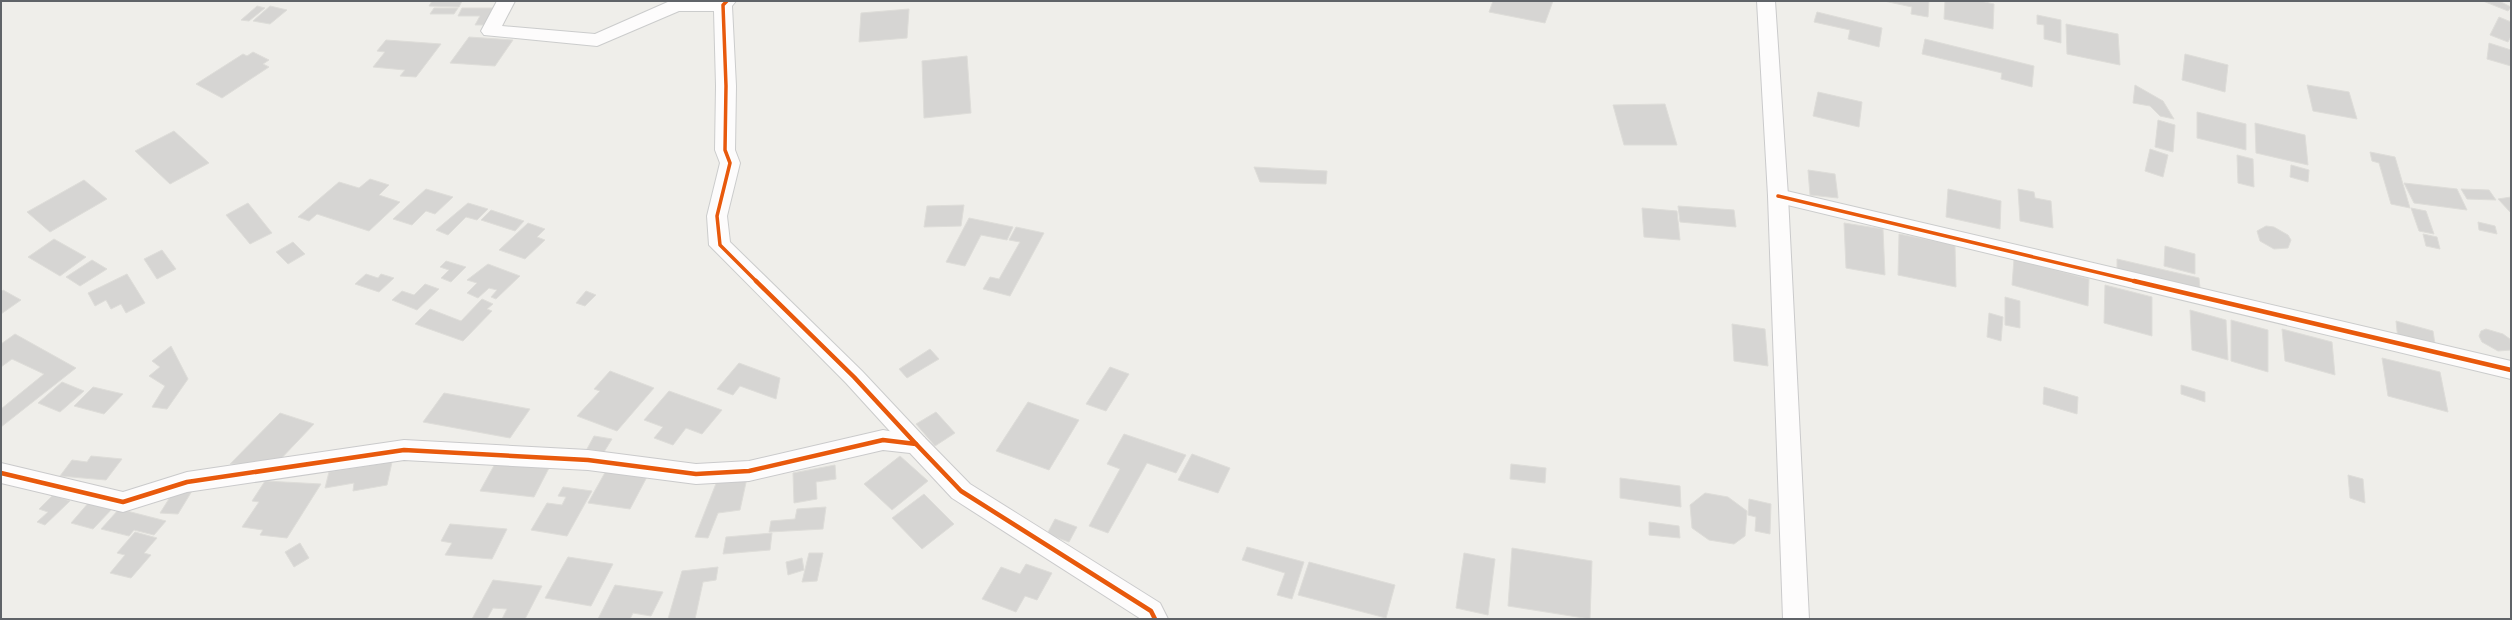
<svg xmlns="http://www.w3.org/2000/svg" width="2512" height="620" font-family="Barlow,sans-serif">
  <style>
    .building { fill: #d6d5d3; stroke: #deddd9 }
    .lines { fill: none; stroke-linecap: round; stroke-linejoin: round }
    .street-casing { stroke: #cbcccc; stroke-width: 2 }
    .secondary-casing { stroke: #cacacb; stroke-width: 2 }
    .street { fill: #fdfcfc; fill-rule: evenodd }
    .secondary { fill: #fdfcfc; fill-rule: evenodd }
    .cycleway-far1-casing { stroke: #fff; stroke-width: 5.5 }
    .cycleway-casing { stroke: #fff; stroke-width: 7 }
    .cycleway-far1 { stroke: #e8590c; stroke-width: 3.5 }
    .cycleway { stroke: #e8590c; stroke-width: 4.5 }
  </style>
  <rect width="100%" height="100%" fill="#efeeea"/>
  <g class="building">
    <polygon points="432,1 462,1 459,7 429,6"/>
    <polygon points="1493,1 1553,1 1545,23 1489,12"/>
    <polygon points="1884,1 1929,1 1928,17 1911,14 1912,7"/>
    <polygon points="1945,1 1980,1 1994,4 1993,29 1944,19"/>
    <polygon points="2483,1 2499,1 2511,7 2508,11"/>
    <polygon points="257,6 265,8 249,21 241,20"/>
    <polygon points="270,6 287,10 270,24 253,21"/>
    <polygon points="434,8 458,8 454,14 430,14"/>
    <polygon points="462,8 497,8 486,25 475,25 480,16 458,16"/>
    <polygon points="909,9 907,38 859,42 861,13"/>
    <polygon points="1817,12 1882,28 1879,47 1848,39 1850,30 1814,22"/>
    <polygon points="2037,15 2061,20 2061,43 2044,39 2044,25 2037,24"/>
    <polygon points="2499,17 2511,22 2511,36 2508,42 2490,35"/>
    <polygon points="2066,24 2118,34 2120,65 2067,54"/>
    <polygon points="469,37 513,40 495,66 450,63"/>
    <polygon points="1925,39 2034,66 2032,87 2001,79 2002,73 1922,54"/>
    <polygon points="386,40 441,44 416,77 400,76 405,70 373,67 385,52 377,51"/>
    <polygon points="2489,43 2511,50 2511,66 2487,59"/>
    <polygon points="253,52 269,60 263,64 269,67 222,98 196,84 243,54 247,56"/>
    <polygon points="2185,54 2228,65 2225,92 2182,80"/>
    <polygon points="967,56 971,113 924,118 922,61"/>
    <polygon points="2135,85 2163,101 2174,119 2160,116 2150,106 2133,103"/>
    <polygon points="2307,85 2349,92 2357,119 2313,111"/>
    <polygon points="1818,92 1862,102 1859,127 1813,116"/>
    <polygon points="1665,104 1677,145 1624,145 1613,105"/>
    <polygon points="2197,112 2246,124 2246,150 2197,138"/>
    <polygon points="2158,120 2175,125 2173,152 2155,147"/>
    <polygon points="2255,123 2305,135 2308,165 2256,153"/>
    <polygon points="174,131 209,163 170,184 135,151"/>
    <polygon points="2150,149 2168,155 2163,177 2145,171"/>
    <polygon points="2370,152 2395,157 2410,208 2391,204 2379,163 2372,161"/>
    <polygon points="2237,155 2253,159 2254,187 2238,183"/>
    <polygon points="2291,165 2309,170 2308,182 2290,177"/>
    <polygon points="1254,167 1327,171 1326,184 1260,182"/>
    <polygon points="1808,170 1835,174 1838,198 1810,195"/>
    <polygon points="370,179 389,185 379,195 400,202 369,231 317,214 309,221 298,217 339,182 359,188"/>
    <polygon points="84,180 107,199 50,232 27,212"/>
    <polygon points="2404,183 2457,189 2467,210 2414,203"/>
    <polygon points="426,189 453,197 435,214 426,211 412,225 393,219"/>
    <polygon points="1948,189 2001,201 2000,229 1946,217"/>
    <polygon points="2018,189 2034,192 2035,198 2051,201 2053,228 2020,221"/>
    <polygon points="2461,189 2489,190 2496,200 2467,199"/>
    <polygon points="2511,197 2511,213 2498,199"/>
    <polygon points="248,203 272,233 250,244 226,215"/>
    <polygon points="468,203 488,209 477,220 466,217 448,235 436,230"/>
    <polygon points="964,205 961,226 924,227 927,206"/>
    <polygon points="1678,206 1734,210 1736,227 1680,222"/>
    <polygon points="1642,208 1677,211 1680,240 1644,237"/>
    <polygon points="2411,208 2426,211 2434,234 2419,231"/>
    <polygon points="491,210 524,221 515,231 481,220"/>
    <polygon points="969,218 1013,227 1007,240 981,235 965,266 946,262"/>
    <polygon points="2478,222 2495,226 2497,234 2479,230"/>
    <polygon points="528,223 545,229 537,237 545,240 525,259 499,250"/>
    <polygon points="1844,223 1883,229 1885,275 1846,268"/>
    <polygon points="2266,226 2274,227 2288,235 2291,240 2288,248 2274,249 2260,241 2257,231"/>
    <polygon points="1016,227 1044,233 1010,296 983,289 990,277 999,279 1020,242 1009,240"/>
    <polygon points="1899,234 1955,245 1956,287 1898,275"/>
    <polygon points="2423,234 2437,237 2440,249 2426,246"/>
    <polygon points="54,239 86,257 60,276 28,257"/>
    <polygon points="293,242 305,254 288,264 276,252"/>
    <polygon points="2165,246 2195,254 2195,274 2164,266"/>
    <polygon points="162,250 176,269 157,279 144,259"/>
    <polygon points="2014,259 2089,279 2088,306 2012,285"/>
    <polygon points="2117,259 2199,278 2200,288 2117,269"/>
    <polygon points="92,260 107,269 80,286 66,277"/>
    <polygon points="446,261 466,267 451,282 441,278 449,270 440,267"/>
    <polygon points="488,264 520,276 496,299 491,297 497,290 489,288 478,298 467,293 477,283 467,280"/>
    <polygon points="127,274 145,303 126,313 121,304 111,309 106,300 95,306 88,293"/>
    <polygon points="366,274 378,278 381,274 394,278 379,292 355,284"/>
    <polygon points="425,284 439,289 417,310 392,300 402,291 414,295"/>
    <polygon points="2105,285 2152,297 2152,336 2104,323"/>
    <polygon points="3,290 21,300 1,314 1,292"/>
    <polygon points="586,291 596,295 585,306 576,303"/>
    <polygon points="2005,297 2020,301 2020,328 2005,325"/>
    <polygon points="482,299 493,304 487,309 492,311 463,341 415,324 430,309 461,321"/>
    <polygon points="2190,310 2226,320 2228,360 2192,350"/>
    <polygon points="1989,313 2003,317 2001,341 1987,337"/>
    <polygon points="2231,320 2268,330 2268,372 2231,361"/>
    <polygon points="2396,321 2433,331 2436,351 2398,340"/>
    <polygon points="1732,324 1765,329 1768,366 1734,361"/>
    <polygon points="2282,329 2332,342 2335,375 2285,361"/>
    <polygon points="2486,329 2503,334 2510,339 2511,350 2498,351 2482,342 2479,336 2481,331"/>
    <polygon points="15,334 76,368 1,427 1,409 44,374 12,359 1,367 1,344"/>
    <polygon points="171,346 188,379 167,409 152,407 165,386 149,376 160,367 152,361"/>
    <polygon points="930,349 939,359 907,378 899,369"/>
    <polygon points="2382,358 2440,372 2448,412 2388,396"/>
    <polygon points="739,363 780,378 776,399 740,386 733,395 717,389"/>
    <polygon points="1110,367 1129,374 1106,411 1086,404"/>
    <polygon points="610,371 654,388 617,431 577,416 600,391 594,389"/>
    <polygon points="62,382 84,391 60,412 38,403"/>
    <polygon points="2181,385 2205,392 2205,402 2181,394"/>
    <polygon points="93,387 123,394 104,414 74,406"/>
    <polygon points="2044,387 2078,397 2077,414 2043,404"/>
    <polygon points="669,391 722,410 702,434 686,428 673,445 654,438 663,427 644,420"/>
    <polygon points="444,393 530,409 510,438 423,422"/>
    <polygon points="1028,402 1079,420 1049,470 996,451"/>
    <polygon points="936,412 955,433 935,446 916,424"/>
    <polygon points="280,413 314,424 276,464 230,464"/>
    <polygon points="1124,434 1186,455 1176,473 1147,463 1108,533 1089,526 1120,469 1107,464"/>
    <polygon points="594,436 612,439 604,452 587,449"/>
    <polygon points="1192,454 1230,468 1218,493 1178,480"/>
    <polygon points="91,456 122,459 106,480 60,476 72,460 87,462"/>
    <polygon points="900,456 928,481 892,510 864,484"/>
    <polygon points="392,462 387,485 353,491 354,483 325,488 329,472"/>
    <polygon points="496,462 549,468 534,497 480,491"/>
    <polygon points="1511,464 1546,468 1545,483 1510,479"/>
    <polygon points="835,465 836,479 816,482 817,499 794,503 793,473"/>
    <polygon points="607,469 648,475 630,509 588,503"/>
    <polygon points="2348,475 2363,479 2365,503 2350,498"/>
    <polygon points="747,478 740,510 718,513 708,538 695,537 717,481"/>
    <polygon points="1620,478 1680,486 1681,507 1620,498"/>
    <polygon points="265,481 321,484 287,538 260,535 263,530 242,527 259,502 252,501"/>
    <polygon points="563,487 592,491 567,536 531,530 547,503 562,505 566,497 558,496"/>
    <polygon points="174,491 192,491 178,514 160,513"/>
    <polygon points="1705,493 1728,497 1747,511 1745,536 1734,544 1709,540 1692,528 1690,505"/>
    <polygon points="924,494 954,524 922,549 892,518"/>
    <polygon points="53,495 70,501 45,525 37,522 48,512 39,509"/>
    <polygon points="1749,499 1771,504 1770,534 1755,531 1756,517 1748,515"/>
    <polygon points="90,501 113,508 93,529 71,523"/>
    <polygon points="826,507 823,529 769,532 771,521 795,519 797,509"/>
    <polygon points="119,509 166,521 154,535 134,530 129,536 101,529"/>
    <polygon points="1055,519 1077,527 1069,542 1047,534"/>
    <polygon points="1649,522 1679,526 1680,538 1649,535"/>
    <polygon points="450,524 507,529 492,559 445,555 452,543 441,541"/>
    <polygon points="135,532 157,538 144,553 151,555 131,578 110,573 125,555 117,553"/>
    <polygon points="772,533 770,550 723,554 726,537"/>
    <polygon points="300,543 309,558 294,567 285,552"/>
    <polygon points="1247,547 1304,562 1292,599 1277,595 1285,573 1242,560"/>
    <polygon points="1512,548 1592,561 1590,619 1508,606"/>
    <polygon points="809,553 823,553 817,581 802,582"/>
    <polygon points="1464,553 1495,559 1488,615 1456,608"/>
    <polygon points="568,557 613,564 591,606 545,598"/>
    <polygon points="802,558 804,570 788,575 786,562"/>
    <polygon points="1309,562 1395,585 1386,618 1298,595"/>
    <polygon points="1026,564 1052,573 1037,600 1025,596 1016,612 982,599 1001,567 1020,574"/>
    <polygon points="718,567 716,580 703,582 695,619 668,619 682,571"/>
    <polygon points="493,580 542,586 525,619 502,619 507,609 493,608 487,619 472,619"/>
    <polygon points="615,585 663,592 651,616 633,613 630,619 598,619"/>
  </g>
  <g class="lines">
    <g class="street-casing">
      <g id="street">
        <polygon points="497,1 515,1 502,26 595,34 670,1 736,1 732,6 736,86 735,150 740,163 727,216 730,242 862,371 924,437 928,444 924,451 916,454 908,451 846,383 709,245 707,216 720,163 715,150 716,86 714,11 679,11 597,46 484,35 481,31"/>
        <polygon points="1778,189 2511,361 2511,379 1771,201 1768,196 1771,191"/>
      </g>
    </g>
    <g class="secondary-casing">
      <g id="secondary">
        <polygon points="1757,1 1775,1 1788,196 1809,619 1783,619 1768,196"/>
        <polygon points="883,430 924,437 970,484 1160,603 1168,619 1141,619 952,498 910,453 883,450 749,481 696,484 588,470 404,460 187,492 123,512 1,483 1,463 123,492 187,472 404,440 588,450 696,464 749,461"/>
      </g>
    </g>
    <use href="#street" class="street"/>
    <use href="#secondary" class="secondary"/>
    <g class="cycleway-far1-casing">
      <g id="cycleway-far1">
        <polyline points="727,1 723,5 726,86 725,150 730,163 717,216 720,245 757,282"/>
        <polyline points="1778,196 2138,282"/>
      </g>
    </g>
    <g class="cycleway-casing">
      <g id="cycleway">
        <polyline points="756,281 854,377 916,444"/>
        <polyline points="2134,281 2511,370"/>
        <polyline points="1,473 123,502 187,482 404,450 588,460 696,474 749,471 883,440 916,444 961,491 1151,611 1155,619"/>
      </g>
    </g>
    <use href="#cycleway-far1" class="cycleway-far1"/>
    <use href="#cycleway" class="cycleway"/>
  </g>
  <rect width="2512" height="620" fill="none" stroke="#5f6368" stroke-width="4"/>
</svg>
